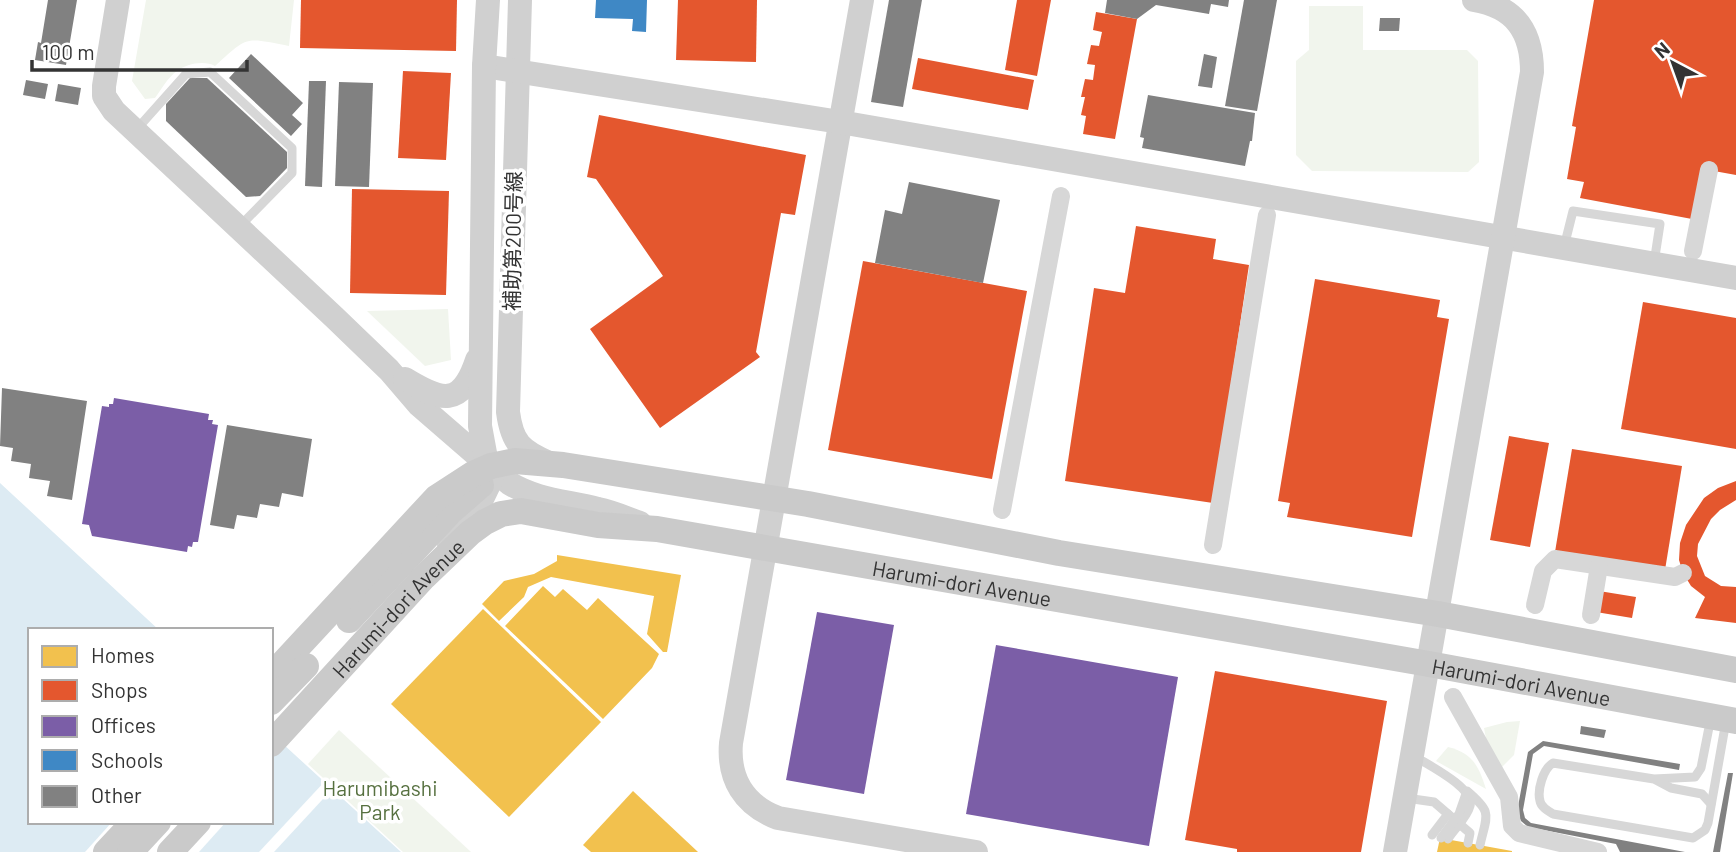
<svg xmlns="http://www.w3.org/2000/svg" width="1736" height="852" font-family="Barlow,'Noto Sans JP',sans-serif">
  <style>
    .green { fill: #f1f5ed }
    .water { fill: #ddebf3 }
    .pier { fill: #fff }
    .homes { fill: #f2c14e }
    .shops { fill: #e4572e }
    .offices { fill: #7b5ea7 }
    .schools { fill: #3f88c5 }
    .building { fill: #818181 }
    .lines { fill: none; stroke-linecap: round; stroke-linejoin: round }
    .lane { stroke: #d7d7d7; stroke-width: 9 }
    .street { stroke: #d7d7d7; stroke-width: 18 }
    .secondary { stroke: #d0d0d0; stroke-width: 24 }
    .primary { stroke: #cacaca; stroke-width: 26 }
    .labels { text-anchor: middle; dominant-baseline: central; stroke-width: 7; stroke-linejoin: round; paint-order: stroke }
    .street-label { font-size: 21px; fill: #333; stroke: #fff }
    .park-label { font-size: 21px; fill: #56703f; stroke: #fff }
  </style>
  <rect width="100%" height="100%" fill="#fff"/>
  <g class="green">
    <path d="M 146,0 L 294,0 L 289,46 C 244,37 248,36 215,66 C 204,60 186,64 177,71 C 168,77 161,90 155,98 L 145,99 L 132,81 Z"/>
    <polygon points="1309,6 1363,6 1363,50 1467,50 1478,61 1479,162 1468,172 1312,171 1296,155 1296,61 1309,50"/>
    <polygon points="448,309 451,360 425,366 367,311"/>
    <polygon points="1520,721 1514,755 1502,767 1487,744 1484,728 1507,722"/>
    <polygon points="339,730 471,852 403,852 308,764"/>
    <path d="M 1448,747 C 1473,753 1479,767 1486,789 L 1436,761 Z"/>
  </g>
  <polygon class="water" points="0,483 159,630 30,630 30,822 271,822 271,733 401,852 0,852"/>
  <g class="pier">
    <polygon points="327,779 335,786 274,852 259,852"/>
    <polygon points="112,822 226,822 199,852 85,852"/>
  </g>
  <g class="homes">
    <polygon points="557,555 681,575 667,652 663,652 647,634 654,596 551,577 528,587 524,597 499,621 482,604 504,581 534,574 557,561"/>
    <polygon points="543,586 555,597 563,589 587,610 598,598 659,654 652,668 603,719 505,626"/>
    <polygon points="483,609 601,722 509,817 391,704"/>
    <polygon points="633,791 698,852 591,852 583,845"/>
    <polygon points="1440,838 1512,851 1512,852 1437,852"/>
  </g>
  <g class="shops">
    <polygon points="301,0 457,0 456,51 300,48"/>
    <polygon points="678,0 757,0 756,62 676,60"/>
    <polygon points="1017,0 1051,0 1037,76 1005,70"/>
    <polygon points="1594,0 1736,0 1736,175 1703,169 1692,219 1580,198 1584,182 1567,179 1576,127 1572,126"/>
    <polygon points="1096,12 1137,19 1115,139 1083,134 1086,116 1081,115 1085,97 1081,97 1085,79 1093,80 1095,65 1087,64 1091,45 1099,46 1102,32 1093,30"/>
    <polygon points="918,58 1034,80 1028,110 912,89"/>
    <polygon points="403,71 451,73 446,160 398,158"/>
    <polygon points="599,115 806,155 795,215 781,213 756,352 760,357 660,428 590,329 663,276 596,179 587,177"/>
    <polygon points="352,189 449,191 446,295 350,293"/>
    <polygon points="1136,226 1216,239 1213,259 1249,265 1213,503 1065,481 1094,288 1125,293"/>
    <polygon points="863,261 1027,291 992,479 828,450"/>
    <polygon points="1315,279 1440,300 1437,317 1449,319 1412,537 1287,517 1290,503 1278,501"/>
    <polygon points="1643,302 1736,318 1736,449 1621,429"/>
    <polygon points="1509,436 1549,443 1530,547 1490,540"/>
    <polygon points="1572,449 1682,466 1665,570 1555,552"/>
    <polygon points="1736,481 1736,500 1720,510 1711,519 1698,544 1697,556 1705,576 1721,586 1736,587 1736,623 1695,618 1705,597 1691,586 1683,573 1679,560 1680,543 1686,525 1704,498 1718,488"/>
    <polygon points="1599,591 1636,597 1632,618 1596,612"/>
    <polygon points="1215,671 1387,701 1361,852 1237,852 1237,849 1185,840"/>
  </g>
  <g class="offices">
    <polygon points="114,398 209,414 208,420 213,420 212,424 218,425 198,542 193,542 192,547 188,546 187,552 92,536 89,525 82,524 102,406 109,407 109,404 113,404"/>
    <polygon points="817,612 894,625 864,794 786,780"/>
    <polygon points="996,645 1178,677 1149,846 966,814"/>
  </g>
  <polygon class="schools" points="596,0 647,0 646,32 632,31 633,19 595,18"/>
  <g class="building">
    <polygon points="48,0 77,0 66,65 35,60 38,42 41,43"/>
    <polygon points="889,0 922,0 903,107 871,102"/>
    <polygon points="1107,0 1229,0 1228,7 1211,4 1209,14 1156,5 1137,19 1105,13"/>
    <polygon points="1244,0 1277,0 1257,111 1225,106"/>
    <polygon points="1380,18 1400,18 1399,31 1379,31"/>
    <polygon points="251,54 303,103 292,115 302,124 291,136 229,78"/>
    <polygon points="1204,54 1217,57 1212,88 1198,86"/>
    <polygon points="190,78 207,78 287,152 287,168 260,196 246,197 166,121 166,104"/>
    <polygon points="26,80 48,84 45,99 23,95"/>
    <polygon points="309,81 326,81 322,187 305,186"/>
    <polygon points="339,82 373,83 369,187 335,186"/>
    <polygon points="58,84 81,88 78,105 55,101"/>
    <polygon points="1148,95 1255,113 1252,141 1250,141 1245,166 1142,148 1144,138 1140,137"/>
    <polygon points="909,182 1000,200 983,283 875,263 885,210 902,214"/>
    <polygon points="2,388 87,401 72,500 47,496 50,481 29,478 31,464 11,461 13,448 0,446"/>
    <polygon points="227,425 312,439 303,497 282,493 279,507 260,504 257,518 237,515 234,529 210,525"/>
    <polygon points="1581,726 1606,730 1604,738 1580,734"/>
    <polygon points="1543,741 1680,764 1679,770 1544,746 1533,754 1523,810 1525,818 1531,823 1685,852 1620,852 1616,844 1528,827 1521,821 1517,812 1528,752"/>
    <polygon points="1728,773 1733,773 1720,852 1713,852"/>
  </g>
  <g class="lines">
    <g class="lane">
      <polyline points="136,130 186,74 210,72 292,148 292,173 239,227"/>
      <polyline points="1564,247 1573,211 1660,224 1654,263"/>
      <path d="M 1711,717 L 1701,768 L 1695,777 L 1654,779 L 1553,763 C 1543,769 1537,790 1540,801 C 1541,807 1548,811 1553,814 L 1693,838 L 1705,830 L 1708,823 L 1726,721"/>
      <path d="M 1414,756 C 1428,765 1475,788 1470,806 C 1467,818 1454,829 1448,839"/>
      <polyline points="1656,780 1671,788 1702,794 1711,804"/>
      <polyline points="1406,798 1434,802 1470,833 1468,843"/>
      <polyline points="1432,835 1448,814"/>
      <path d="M 1441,838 L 1459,814 L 1467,791 C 1493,813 1487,814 1480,845"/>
    </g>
    <g class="street">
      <polyline points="1693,251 1709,170"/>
      <polyline points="1002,510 1061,196"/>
      <polyline points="1213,545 1267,215"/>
      <polyline points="1535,605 1543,571 1555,559 1675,577 1683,573"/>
      <polyline points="1591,615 1599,566"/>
      <polyline points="1453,697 1509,797 1512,826 1519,833 1598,852"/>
    </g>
    <g class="secondary">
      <path d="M 118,0 L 104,86 L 104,96 L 114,111 L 334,317 L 389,370 L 419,405 L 509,483 C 536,500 568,501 598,509 C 613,512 626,518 640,523"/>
      <path d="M 520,0 L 508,412 C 512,443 521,451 549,463"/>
      <path d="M 862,0 L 731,743 C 728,779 744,805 778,818 L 976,852"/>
      <polyline points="484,66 840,122 1736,278"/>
      <path d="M 405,379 C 441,401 461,408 477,360"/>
      <polyline points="487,464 480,426 484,66 488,0"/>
      <polyline points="449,544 481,501 492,478"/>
      <path d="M 1395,852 L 1532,72 C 1532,31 1515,7 1474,0"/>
    </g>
    <g class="primary">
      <polyline points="349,620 450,512 481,485"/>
      <polyline points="271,676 436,498 473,474 491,466 515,461 563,465 808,504 1059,553 1438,614 1736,670"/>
      <polyline points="271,702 306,666"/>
      <path id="s1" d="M 271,744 L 424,577 L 470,533 L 485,522 L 501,514 L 521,511 L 598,525 L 657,529 L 1429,664 L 1736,721"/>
      <polyline points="106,852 134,822"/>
      <polyline points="130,852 158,822"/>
      <polyline points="170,852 198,822"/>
    </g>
  </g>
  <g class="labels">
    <g class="street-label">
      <text transform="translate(512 241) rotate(-89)">補助第200号線</text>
      <text stroke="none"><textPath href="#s1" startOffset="794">Harumi-dori Avenue</textPath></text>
      <text stroke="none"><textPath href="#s1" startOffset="186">Harumi-dori Avenue</textPath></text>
      <text stroke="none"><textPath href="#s1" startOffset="1362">Harumi-dori Avenue</textPath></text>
    </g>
    <g class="park-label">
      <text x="380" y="787">Harumibashi<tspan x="380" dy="24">Park</tspan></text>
    </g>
  </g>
  <rect x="28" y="628" width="245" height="196" fill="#ffffff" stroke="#adadad" stroke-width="2"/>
  <rect x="42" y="646" width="35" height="21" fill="#f2c14e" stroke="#adadad" stroke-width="2"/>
  <text x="91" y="663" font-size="21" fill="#333333">Homes</text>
  <rect x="42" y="680" width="35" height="21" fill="#e4572e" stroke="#adadad" stroke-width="2"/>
  <text x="91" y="698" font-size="21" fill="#333333">Shops</text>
  <rect x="42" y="716" width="35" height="21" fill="#7b5ea7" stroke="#adadad" stroke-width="2"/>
  <text x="91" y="733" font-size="21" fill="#333333">Offices</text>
  <rect x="42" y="750" width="35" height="21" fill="#3f88c5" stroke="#adadad" stroke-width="2"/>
  <text x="91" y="768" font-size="21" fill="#333333">Schools</text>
  <rect x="42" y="786" width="35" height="21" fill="#818181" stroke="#adadad" stroke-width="2"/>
  <text x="91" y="803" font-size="21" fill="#333333">Other</text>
  <g transform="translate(1673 63) rotate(319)" stroke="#ffffff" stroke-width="5" paint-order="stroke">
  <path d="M0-5L12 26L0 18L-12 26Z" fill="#333333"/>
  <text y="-10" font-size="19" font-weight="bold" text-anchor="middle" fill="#333333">N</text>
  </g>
  <path d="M32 60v10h215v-10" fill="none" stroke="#333333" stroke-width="3.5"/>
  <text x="42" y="60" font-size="21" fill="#333333" stroke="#ffffff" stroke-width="5" paint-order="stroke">100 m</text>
</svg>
